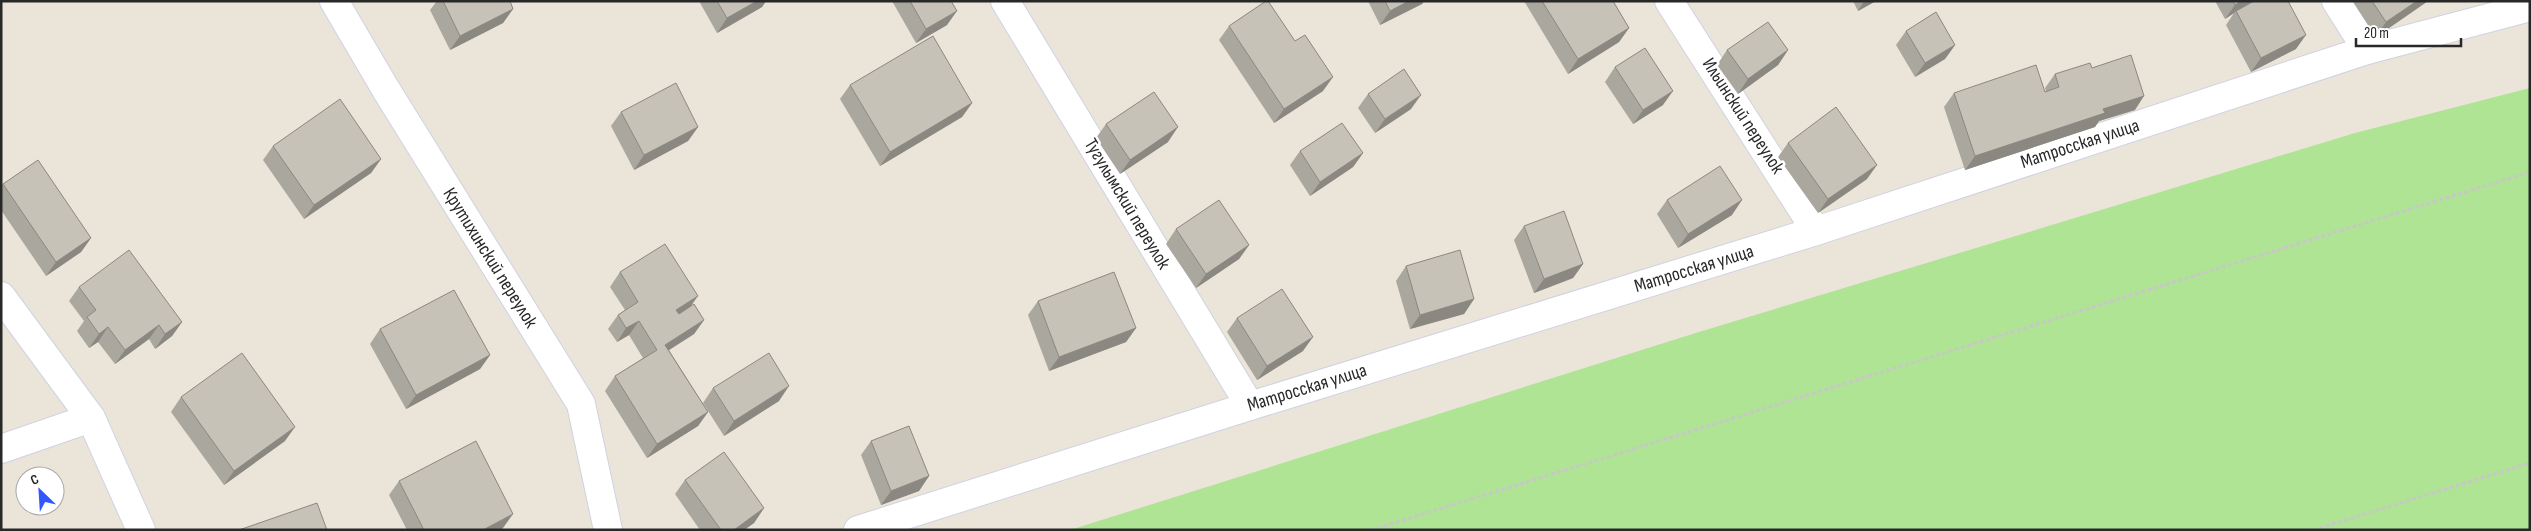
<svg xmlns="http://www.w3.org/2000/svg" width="2531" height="531" font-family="'Sofia Sans Condensed',sans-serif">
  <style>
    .green { fill: #aee494 }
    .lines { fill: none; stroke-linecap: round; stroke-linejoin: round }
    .minor-casing { stroke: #cfd2e2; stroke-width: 30 }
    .path { stroke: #c7c7c7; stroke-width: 3; stroke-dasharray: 4 2.5; stroke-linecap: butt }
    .minor { stroke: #fff; stroke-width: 28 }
    .wall { fill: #aaa79e }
    .shaded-wall { fill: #8b8881 }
    .building { fill: #c6c2b8; stroke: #8b8881 }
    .labels { text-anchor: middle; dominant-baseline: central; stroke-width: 5; stroke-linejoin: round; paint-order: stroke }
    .street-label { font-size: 19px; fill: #282828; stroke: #fff }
  </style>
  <rect width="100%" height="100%" fill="#ebe4d9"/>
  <polygon class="green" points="2530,88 2530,530 1070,530 1699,332 2355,133"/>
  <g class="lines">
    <g class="minor-casing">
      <g id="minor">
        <polyline points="334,1 385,88 581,404 608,530"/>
        <polyline points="1005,1 1250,406"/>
        <polyline points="1669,1 1816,231"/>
        <polyline points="2336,1 2367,50"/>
        <polyline points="1,296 91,418 141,530"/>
        <polyline points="1,449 91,418"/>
        <polyline points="858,530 1250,406 1816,231 2367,50 2530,7"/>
      </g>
    </g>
    <g class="path">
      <polyline points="1371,530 2530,172"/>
      <polyline points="2313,530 2530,463"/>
    </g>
    <use href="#minor" class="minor"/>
  </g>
  <g class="wall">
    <polygon points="437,1 443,1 513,9 503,23 450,50 430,10"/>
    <polygon points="699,1 766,1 762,7 717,33"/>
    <polygon points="892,1 951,1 947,25 916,43"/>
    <polygon points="1368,1 1424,1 1422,4 1380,25"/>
    <polygon points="1524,1 1613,1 1629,28 1619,42 1568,74"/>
    <polygon points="1853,1 1876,1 1858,11"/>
    <polygon points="2215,1 2288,1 2296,49 2251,72 2226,25 2234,13 2225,19"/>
    <polygon points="2354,1 2428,1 2376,37 2353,2"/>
    <polygon points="1229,26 1295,41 1323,91 1274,123 1219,40"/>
    <polygon points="1906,31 1955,45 1945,59 1915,77 1896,45"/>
    <polygon points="1727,50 1788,50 1778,65 1738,94 1717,65"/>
    <polygon points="1615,67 1663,105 1633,124 1605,82"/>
    <polygon points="2092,68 2135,110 2099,121 2095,127 1965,170 1944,107 1954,93 2045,92 2046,91 2045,88 2055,74"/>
    <polygon points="850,85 972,103 962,117 880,166 840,99"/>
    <polygon points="1368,94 1411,109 1375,133 1358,108"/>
    <polygon points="621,112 698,127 688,141 634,170 611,126"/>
    <polygon points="1106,124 1168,142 1120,174 1096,138"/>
    <polygon points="1788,143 1867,179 1818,213 1778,157"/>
    <polygon points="273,146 381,159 371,173 304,219 263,160"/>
    <polygon points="1300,151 1363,153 1353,167 1310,196 1290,165"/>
    <polygon points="3,184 91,238 81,252 46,276 1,210 1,186"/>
    <polygon points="1667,200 1732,215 1678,248 1657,214"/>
    <polygon points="1524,226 1583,264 1573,278 1534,293 1514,240"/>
    <polygon points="1176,229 1249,245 1239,259 1196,288 1166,244"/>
    <polygon points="1406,266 1474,299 1464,314 1410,329 1396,281"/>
    <polygon points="620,272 690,307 704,320 694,334 669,350 708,412 698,426 647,458 605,391 615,376 643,358 629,335 617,342 608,329 618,315 625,310 610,287"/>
    <polygon points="79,287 182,322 172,336 155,349 149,339 115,364 98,342 89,348 77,331 84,321 69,301"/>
    <polygon points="1038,301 1136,328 1126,342 1049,371 1028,315"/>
    <polygon points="1237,318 1303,351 1257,380 1227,332"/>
    <polygon points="380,329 490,355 480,369 406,409 370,344"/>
    <polygon points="713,388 779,401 724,436 703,403"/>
    <polygon points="181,397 285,441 224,485 171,412"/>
    <polygon points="871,441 929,476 919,491 881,505 861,455"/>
    <polygon points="685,480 764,508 754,523 744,530 700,530 675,494"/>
    <polygon points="399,481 503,528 500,530 407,530 389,495"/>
  </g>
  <g class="shaded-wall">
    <polygon points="757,1 766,1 762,7 717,33 727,18"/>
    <polygon points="1409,1 1424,1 1422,4 1380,25 1390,11"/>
    <polygon points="1864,1 1876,1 1858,11"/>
    <polygon points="2241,1 2254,1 2236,11 2234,13 2225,19 2235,5"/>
    <polygon points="2417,1 2428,1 2376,37 2386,22"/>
    <polygon points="513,9 503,23 450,50 460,36"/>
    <polygon points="957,11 947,25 916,43 926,29"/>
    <polygon points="1629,28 1619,42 1568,74 1578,59"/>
    <polygon points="2306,35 2296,49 2251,72 2261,58"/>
    <polygon points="1955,45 1945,59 1915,77 1925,63"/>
    <polygon points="1788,50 1778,65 1738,94 1748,79"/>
    <polygon points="1333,77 1323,91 1274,123 1284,109"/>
    <polygon points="1673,91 1663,105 1633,124 1643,110"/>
    <polygon points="1421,95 1411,109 1375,133 1385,119"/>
    <polygon points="2144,96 2135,110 2099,121 2095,127 1965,170 1975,156 2103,109"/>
    <polygon points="972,103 962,117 880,166 890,152"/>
    <polygon points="698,127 688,141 634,170 644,155"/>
    <polygon points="1178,127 1168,142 1120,174 1130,160"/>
    <polygon points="1363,153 1353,167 1310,196 1320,182"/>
    <polygon points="381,159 371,173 304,219 314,205"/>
    <polygon points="1877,165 1867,179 1818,213 1828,199"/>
    <polygon points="1742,200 1732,215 1678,248 1688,234"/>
    <polygon points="91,238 81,252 46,276 56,262"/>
    <polygon points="1249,245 1239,259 1196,288 1206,274"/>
    <polygon points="1583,264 1573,278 1534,293 1544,279"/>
    <polygon points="698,296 688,310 666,324 676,310"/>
    <polygon points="1474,299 1464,314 1410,329 1420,315"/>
    <polygon points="704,320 694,334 655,359 665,345"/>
    <polygon points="639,321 629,335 617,342 626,328"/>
    <polygon points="182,322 172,336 155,349 165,334"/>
    <polygon points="159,325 149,339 115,364 125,350"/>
    <polygon points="108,327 98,342 89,348 99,334"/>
    <polygon points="1136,328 1126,342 1049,371 1059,357"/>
    <polygon points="1313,337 1303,351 1257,380 1267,366"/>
    <polygon points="490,355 480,369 406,409 416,395"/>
    <polygon points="789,386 779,401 724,436 734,421"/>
    <polygon points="708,412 698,426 647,458 657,444"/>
    <polygon points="295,427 285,441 224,485 234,471"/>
    <polygon points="929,476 919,491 881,505 891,491"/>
    <polygon points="764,508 754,523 744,530 734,530"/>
    <polygon points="513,514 503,528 500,530 483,530"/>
  </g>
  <g class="building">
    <polygon points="443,1 510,1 513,9 460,36"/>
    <polygon points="717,1 757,1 727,18"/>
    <polygon points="910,1 951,1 957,11 926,29"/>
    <polygon points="1266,1 1268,1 1295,41 1305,35 1333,77 1284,109 1229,26"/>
    <polygon points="1385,1 1409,1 1390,11"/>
    <polygon points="1542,1 1613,1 1629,28 1578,59"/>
    <polygon points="2233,1 2241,1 2235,5"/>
    <polygon points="2254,1 2288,1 2306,35 2261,58 2236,11"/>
    <polygon points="2372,1 2417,1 2386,22"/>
    <polygon points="1936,12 1955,45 1925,63 1906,31"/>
    <polygon points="1768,22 1788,50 1748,79 1727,50"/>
    <polygon points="933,36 972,103 890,152 850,85"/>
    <polygon points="1645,48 1673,91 1643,110 1615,67"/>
    <polygon points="2131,55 2144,96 2103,109 2105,113 1975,156 1954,93 2036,65 2045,92 2059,87 2055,74 2090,63 2092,68"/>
    <polygon points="1404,69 1421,95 1385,119 1368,94"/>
    <polygon points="676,83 698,127 644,155 621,112"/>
    <polygon points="1154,92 1178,127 1130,160 1106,124"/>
    <polygon points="340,99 381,159 314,205 273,146"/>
    <polygon points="1836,107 1877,165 1828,199 1788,143"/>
    <polygon points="1342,123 1363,153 1320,182 1300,151"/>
    <polygon points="38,160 91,238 56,262 3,184"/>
    <polygon points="1720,166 1742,200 1688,234 1667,200"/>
    <polygon points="1219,200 1249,245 1206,274 1176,229"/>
    <polygon points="1564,211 1583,264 1544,279 1524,226"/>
    <polygon points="665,244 698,296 676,310 679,314 694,304 704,320 665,345 708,412 657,444 615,376 657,350 639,321 626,328 618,315 638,302 620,272"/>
    <polygon points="129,250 182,322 165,334 159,325 125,350 108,327 99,334 87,317 96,310 79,287"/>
    <polygon points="1460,250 1474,299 1420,315 1406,266"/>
    <polygon points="1114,272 1136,328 1059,357 1038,301"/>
    <polygon points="1282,289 1313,337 1267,366 1237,318"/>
    <polygon points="454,290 490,355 416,395 380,329"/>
    <polygon points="242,353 295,427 234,471 181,397"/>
    <polygon points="769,353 789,386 734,421 713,388"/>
    <polygon points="909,426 929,476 891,491 871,441"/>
    <polygon points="476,441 513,514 483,530 424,530 399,481"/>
    <polygon points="724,452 764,508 734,530 721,530 685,480"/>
    <polygon points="317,503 327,530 239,530"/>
  </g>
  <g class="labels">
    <g class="street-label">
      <text transform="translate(1743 116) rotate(57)">Ильинский переулок</text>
      <text transform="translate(2080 144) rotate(-18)">Матросская улица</text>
      <text transform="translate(1127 204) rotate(59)">Тугулымский переулок</text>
      <text transform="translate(490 258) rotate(58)">Крутихинский переулок</text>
      <text transform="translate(1694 269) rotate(-17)">Матросская улица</text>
      <text transform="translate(1307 388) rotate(-17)">Матросская улица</text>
    </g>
  </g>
  <rect width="2531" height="531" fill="none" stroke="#282828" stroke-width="5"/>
  <g transform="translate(40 491) rotate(335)"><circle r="24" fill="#ffffff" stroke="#a9a9a9"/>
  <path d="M0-4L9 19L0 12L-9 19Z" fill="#3357ff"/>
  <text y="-8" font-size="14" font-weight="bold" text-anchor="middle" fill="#282828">С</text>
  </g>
  <path d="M2356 38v8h105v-8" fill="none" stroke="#282828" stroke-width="2.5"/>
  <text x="2364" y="38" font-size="15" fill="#282828" stroke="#ffffff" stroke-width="4" paint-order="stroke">20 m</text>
</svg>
